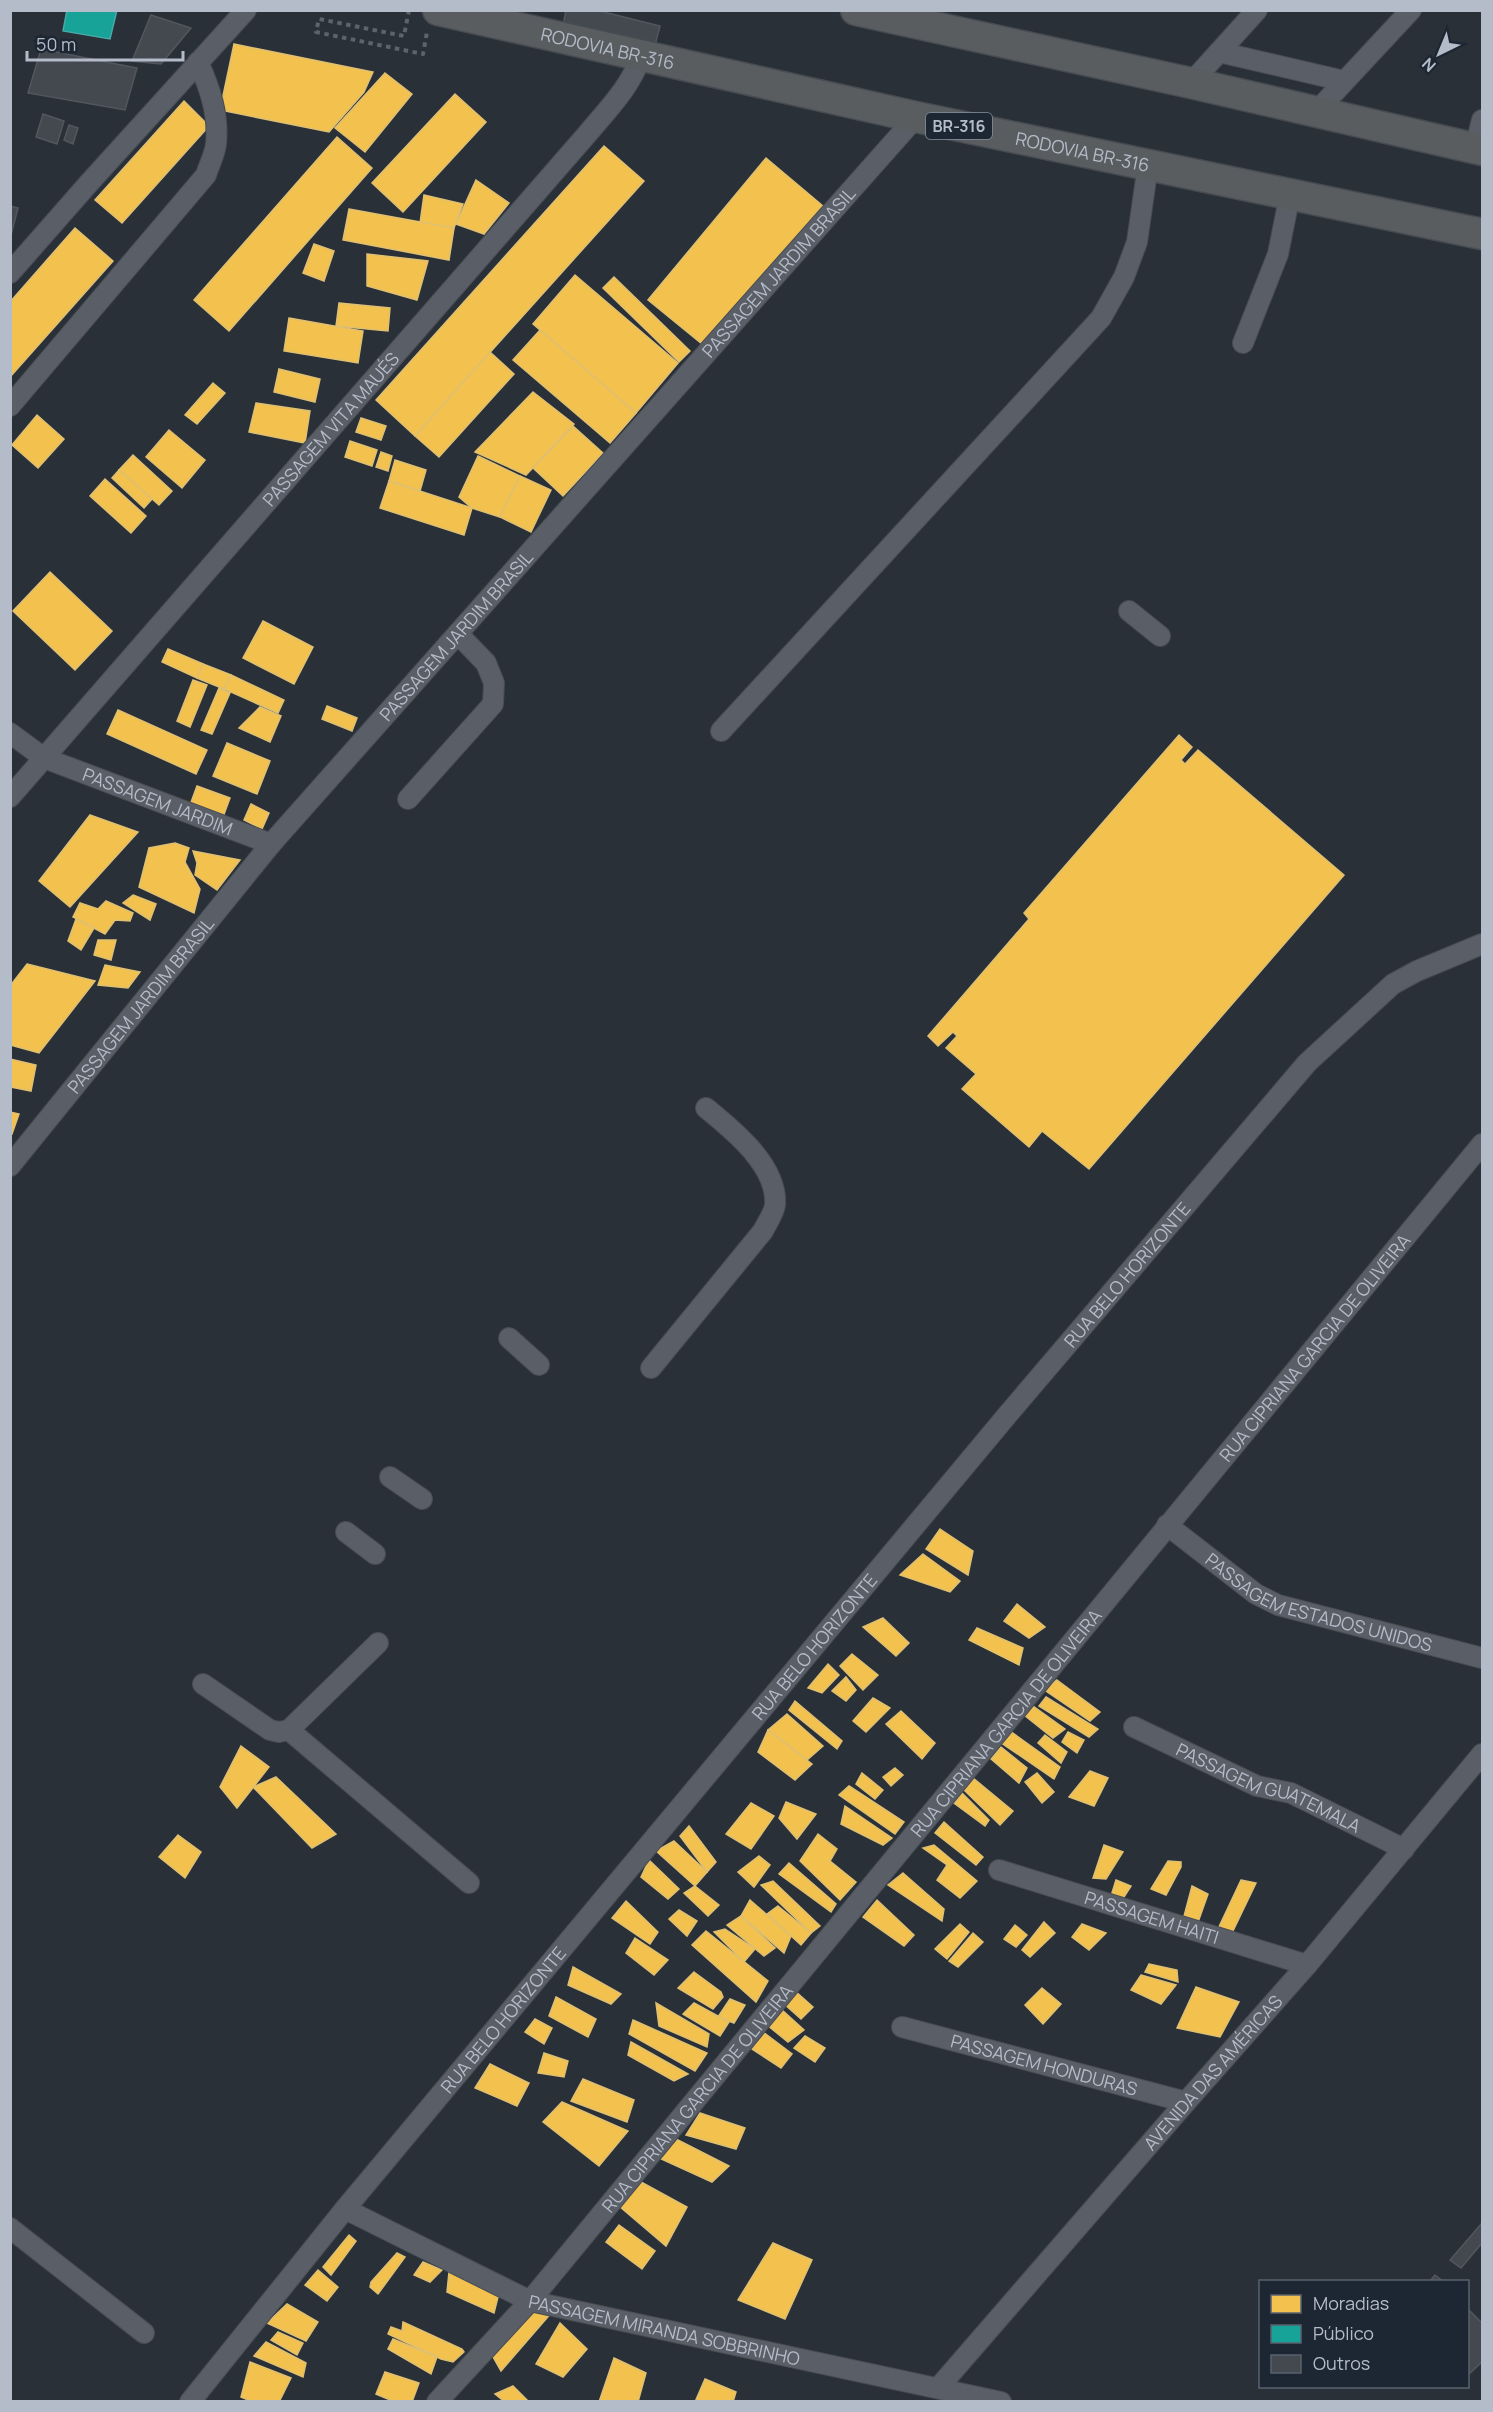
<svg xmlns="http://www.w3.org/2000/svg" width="1493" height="2412" font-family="Manrope,sans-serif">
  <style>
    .homes { fill: #f2c14e; stroke: #dfc073; stroke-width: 1.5 }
    .public { fill: #17a398; stroke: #46aaa7; stroke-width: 1.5 }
    .building { fill: #444950; stroke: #52575f; stroke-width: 1.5 }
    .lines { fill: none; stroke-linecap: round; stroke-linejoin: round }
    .minor-casing { stroke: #484c53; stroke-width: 22 }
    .highway-casing { stroke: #474c53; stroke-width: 33 }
    .path { stroke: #5d636a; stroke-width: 4; stroke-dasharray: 4.5 4.5; stroke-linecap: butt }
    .minor { stroke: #5a5e66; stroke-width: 20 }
    .highway { stroke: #5a5d60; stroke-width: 30 }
    .labels { text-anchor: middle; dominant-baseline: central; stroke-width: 6; stroke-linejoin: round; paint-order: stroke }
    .shield { fill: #1d2633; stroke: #878f9c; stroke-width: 1.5 }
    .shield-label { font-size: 16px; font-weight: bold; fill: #b4bcc9 }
    .street-label { font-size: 18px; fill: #b4bcc9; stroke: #1d2633 }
  </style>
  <rect width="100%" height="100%" fill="#2a3038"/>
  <g class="homes">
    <polygon points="234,44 373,72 364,92 329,132 220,110"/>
    <polygon points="385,73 412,94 365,152 335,128"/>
    <polygon points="455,94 486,122 403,212 372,183"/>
    <polygon points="184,101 209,126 122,223 95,200"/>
    <polygon points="337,137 372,168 229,331 194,300"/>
    <polygon points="604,146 644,181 415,436 376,400"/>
    <polygon points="766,158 823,206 702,344 648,300"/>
    <polygon points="476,180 509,203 484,234 456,224"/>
    <polygon points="424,195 463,204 454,228 420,223"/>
    <polygon points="349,209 454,228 449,260 343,240"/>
    <polygon points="75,228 113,261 10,377 10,302"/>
    <polygon points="314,244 334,251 324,281 303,273"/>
    <polygon points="367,254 428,261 417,300 367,286"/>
    <polygon points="575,275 678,363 636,413 533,324"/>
    <polygon points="614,277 690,351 679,362 603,288"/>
    <polygon points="339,303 390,308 388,331 336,326"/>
    <polygon points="289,318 363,331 358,363 284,351"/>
    <polygon points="540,330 636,413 610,443 513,360"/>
    <polygon points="490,352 514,374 439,457 415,436"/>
    <polygon points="279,369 320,379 315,402 274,392"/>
    <polygon points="213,383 225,393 197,424 185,415"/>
    <polygon points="533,392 574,424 526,475 475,452"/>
    <polygon points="256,403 310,411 305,443 249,432"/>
    <polygon points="37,415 64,439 38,468 12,445"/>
    <polygon points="361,418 386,426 381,440 356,432"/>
    <polygon points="573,426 603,453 563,496 533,468"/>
    <polygon points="169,430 205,460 182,488 146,457"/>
    <polygon points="350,441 377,450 372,466 345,457"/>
    <polygon points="381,452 392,456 388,471 376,467"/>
    <polygon points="133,455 172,491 159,505 119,470"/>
    <polygon points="478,456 520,476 500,517 472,508 459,497"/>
    <polygon points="395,460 426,470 420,491 389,481"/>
    <polygon points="119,470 152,499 144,508 112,478"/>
    <polygon points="520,476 551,490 531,532 500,517"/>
    <polygon points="105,479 146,516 131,533 90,496"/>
    <polygon points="389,481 472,508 464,535 380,508"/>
    <polygon points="50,572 112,631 75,670 13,611"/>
    <polygon points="263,621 313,647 294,684 243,658"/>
    <polygon points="168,649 203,664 197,678 162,662"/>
    <polygon points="203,664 231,675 224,689 197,678"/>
    <polygon points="231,675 284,700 278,713 224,689"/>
    <polygon points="193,680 207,685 190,727 177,721"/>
    <polygon points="219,688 230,693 212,734 201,730"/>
    <polygon points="327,706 357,718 352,731 322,719"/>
    <polygon points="260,707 281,716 270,742 239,728"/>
    <polygon points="118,710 207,750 196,774 107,734"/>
    <polygon points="1179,735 1192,747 1181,760 1185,764 1198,750 1344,875 1089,1169 1042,1131 1029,1147 962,1089 976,1074 946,1048 957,1036 953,1032 938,1046 928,1036 1029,919 1024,913"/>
    <polygon points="227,743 270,761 257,794 213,776"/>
    <polygon points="197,786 230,798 223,817 190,805"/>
    <polygon points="251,804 269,813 262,829 244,820"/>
    <polygon points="90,815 138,832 70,907 39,881"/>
    <polygon points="175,843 189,848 185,862 200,889 194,913 139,887 149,848"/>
    <polygon points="193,851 240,860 217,890 195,875 197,863"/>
    <polygon points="133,895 156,904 150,920 123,903"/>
    <polygon points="106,901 133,913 130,921 115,920 105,934 73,917 80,903 98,909"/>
    <polygon points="76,919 94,928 81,950 68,941"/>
    <polygon points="98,940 116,940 111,960 94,955"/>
    <polygon points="27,964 95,981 39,1053 10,1045 10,986"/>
    <polygon points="105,965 140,972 128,988 98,985"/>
    <polygon points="10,1059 36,1065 31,1091 10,1087"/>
    <polygon points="10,1112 19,1114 12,1134 10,1133"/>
    <polygon points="940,1529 973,1551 968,1575 926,1549"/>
    <polygon points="923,1554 960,1581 950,1592 900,1575"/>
    <polygon points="1017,1604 1045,1627 1029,1638 1004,1621"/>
    <polygon points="883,1618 909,1643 896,1656 863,1627"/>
    <polygon points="977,1628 1023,1648 1019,1665 969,1640"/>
    <polygon points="852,1654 878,1675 863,1690 840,1666"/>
    <polygon points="828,1664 839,1675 822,1693 808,1688"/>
    <polygon points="846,1677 856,1690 846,1701 832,1691"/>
    <polygon points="1057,1680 1100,1712 1090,1721 1043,1689"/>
    <polygon points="1046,1697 1098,1729 1089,1737 1039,1706"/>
    <polygon points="873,1698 890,1708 866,1732 853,1721"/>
    <polygon points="795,1701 842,1741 837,1749 789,1710"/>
    <polygon points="1033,1706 1065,1729 1053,1738 1024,1715"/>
    <polygon points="901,1711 935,1743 922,1759 886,1724"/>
    <polygon points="787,1714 823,1746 807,1760 768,1730"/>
    <polygon points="768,1730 812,1764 795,1780 758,1752"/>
    <polygon points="1010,1731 1060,1767 1054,1779 1000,1742"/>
    <polygon points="1068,1732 1084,1740 1077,1753 1062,1742"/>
    <polygon points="1045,1735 1067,1752 1061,1763 1038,1743"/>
    <polygon points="241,1746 269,1767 237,1808 220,1787"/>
    <polygon points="1001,1747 1027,1768 1019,1783 991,1759"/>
    <polygon points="895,1768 903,1775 891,1786 883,1777"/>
    <polygon points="1090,1771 1108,1778 1094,1806 1069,1797"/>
    <polygon points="862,1773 883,1790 875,1799 856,1784"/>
    <polygon points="1037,1773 1054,1792 1042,1803 1025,1782"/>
    <polygon points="276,1777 336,1834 312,1848 253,1787"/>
    <polygon points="973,1778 1013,1811 1000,1825 963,1789"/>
    <polygon points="849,1786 904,1822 895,1834 839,1795"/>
    <polygon points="962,1793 989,1820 985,1826 954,1803"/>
    <polygon points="786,1802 816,1814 797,1839 779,1818"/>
    <polygon points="751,1803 774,1816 751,1849 726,1834"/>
    <polygon points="845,1806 892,1838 883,1845 841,1824"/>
    <polygon points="944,1822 983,1857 976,1865 935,1833"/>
    <polygon points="689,1826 716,1862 707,1872 680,1836"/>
    <polygon points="818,1834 837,1849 830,1861 856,1882 840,1900 800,1861"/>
    <polygon points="178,1835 201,1852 185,1878 159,1857"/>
    <polygon points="674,1841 707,1872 695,1886 656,1851"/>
    <polygon points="934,1845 977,1881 960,1898 937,1880 947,1865 923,1848"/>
    <polygon points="1104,1845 1123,1852 1106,1879 1093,1878"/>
    <polygon points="759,1856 770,1865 754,1887 738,1872"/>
    <polygon points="649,1860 679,1889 668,1899 641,1877"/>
    <polygon points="1168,1861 1181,1862 1181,1867 1166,1895 1151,1889"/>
    <polygon points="789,1863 836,1904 831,1912 779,1874"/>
    <polygon points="903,1873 944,1909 942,1921 888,1885"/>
    <polygon points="1116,1880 1131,1886 1122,1900 1111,1896"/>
    <polygon points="1241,1880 1256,1883 1231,1935 1218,1929"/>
    <polygon points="773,1881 820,1926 811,1933 761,1885"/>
    <polygon points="695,1886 719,1905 708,1916 684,1893"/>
    <polygon points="1192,1886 1208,1894 1197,1925 1183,1920"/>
    <polygon points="750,1900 791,1936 784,1953 741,1916"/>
    <polygon points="877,1900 914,1935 904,1946 863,1917"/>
    <polygon points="626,1901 658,1932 650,1944 612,1918"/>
    <polygon points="778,1906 811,1933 801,1945 767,1914"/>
    <polygon points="679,1910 697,1921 687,1936 669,1919"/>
    <polygon points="741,1916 775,1948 764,1956 727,1925"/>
    <polygon points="1044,1922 1055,1933 1030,1957 1022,1950"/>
    <polygon points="960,1924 969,1932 947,1959 935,1949"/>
    <polygon points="1082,1924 1106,1933 1089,1950 1072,1937"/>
    <polygon points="1015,1925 1027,1935 1016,1947 1004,1939"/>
    <polygon points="725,1929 755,1949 744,1962 714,1932"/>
    <polygon points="706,1931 768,1981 756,2002 692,1945"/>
    <polygon points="973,1933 983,1942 958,1967 949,1961"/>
    <polygon points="635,1938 668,1960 654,1975 626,1953"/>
    <polygon points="1149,1964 1177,1970 1178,1982 1145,1972"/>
    <polygon points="573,1967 621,1994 611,2004 568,1985"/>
    <polygon points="694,1972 721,1992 723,1997 713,2009 678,1988"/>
    <polygon points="1141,1975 1176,1985 1161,2004 1131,1990"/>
    <polygon points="1196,1987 1239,2002 1220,2037 1177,2028"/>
    <polygon points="1042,1988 1061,2004 1043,2024 1025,2005"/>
    <polygon points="794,1990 813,2007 801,2019 784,2004"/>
    <polygon points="556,1997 596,2019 588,2037 549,2016"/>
    <polygon points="730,1999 745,2005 734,2023 718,2017"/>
    <polygon points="656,2003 709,2034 707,2047 659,2026"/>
    <polygon points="694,2003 729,2022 720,2036 683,2014"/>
    <polygon points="781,2009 804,2030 788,2042 767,2025"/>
    <polygon points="535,2019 552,2028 544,2044 525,2032"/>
    <polygon points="633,2020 707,2053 695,2071 629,2034"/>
    <polygon points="763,2032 792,2054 781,2068 752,2049"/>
    <polygon points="805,2036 825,2048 815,2062 794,2048"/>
    <polygon points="631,2042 688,2074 674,2081 628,2055"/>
    <polygon points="544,2053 568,2061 564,2077 538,2073"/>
    <polygon points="490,2064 529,2083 517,2106 475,2088"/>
    <polygon points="583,2079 634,2100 627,2122 571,2101"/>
    <polygon points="562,2102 628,2131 599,2166 543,2122"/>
    <polygon points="700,2113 745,2128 736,2149 686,2135"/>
    <polygon points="672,2137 729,2166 712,2182 659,2158"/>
    <polygon points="641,2182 687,2207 666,2246 619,2206"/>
    <polygon points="619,2225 655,2251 642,2269 606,2242"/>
    <polygon points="349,2235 356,2241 331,2275 323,2267"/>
    <polygon points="773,2243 812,2260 785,2319 738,2300"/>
    <polygon points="397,2253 405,2257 378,2294 370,2287 371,2282"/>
    <polygon points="423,2262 442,2270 430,2282 414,2275"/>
    <polygon points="318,2270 338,2287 327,2301 305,2285"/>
    <polygon points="449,2272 499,2293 494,2313 447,2292"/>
    <polygon points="287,2304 318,2322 306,2341 267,2323"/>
    <polygon points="532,2305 552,2312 501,2371 492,2355"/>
    <polygon points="403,2322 462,2349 464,2352 453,2362 441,2359 388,2334 391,2327 402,2331"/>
    <polygon points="560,2323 587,2349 563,2377 536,2364"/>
    <polygon points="278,2332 303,2343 297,2355 271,2340"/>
    <polygon points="393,2339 437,2357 431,2374 388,2349"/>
    <polygon points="266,2342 306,2363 303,2377 254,2356"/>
    <polygon points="614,2358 646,2373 638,2402 599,2402"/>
    <polygon points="250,2362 291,2378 279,2402 253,2402 241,2397"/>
    <polygon points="385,2372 419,2383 412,2402 395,2402 376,2394"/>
    <polygon points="705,2379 736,2392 733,2402 695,2402"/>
    <polygon points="513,2386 529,2402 505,2402 495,2394"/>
  </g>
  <polygon class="public" points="67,10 117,10 110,39 63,31"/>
  <g class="building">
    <polygon points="566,10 596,10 660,26 653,53 562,31"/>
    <polygon points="151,15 191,28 161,64 132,61"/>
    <polygon points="41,49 137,68 125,110 28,93"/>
    <polygon points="43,114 64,121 57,144 36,137"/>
    <polygon points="69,125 78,128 73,144 64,140"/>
    <polygon points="10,206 18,208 10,239"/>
    <polygon points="1482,2223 1482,2243 1461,2268 1450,2260"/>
    <polygon points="1435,2275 1444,2282 1429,2282"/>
    <polygon points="1468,2309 1482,2323 1482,2362 1468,2375"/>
  </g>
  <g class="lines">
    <g class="minor-casing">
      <g id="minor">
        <polyline points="1219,52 1344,81"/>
        <polyline points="1191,83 1257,10"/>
        <polyline points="1316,112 1411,10"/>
        <polyline points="1475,148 1482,120"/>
        <polyline points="10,273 89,183 246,10"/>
        <polyline points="1243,343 1278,254 1290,194"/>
        <path d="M 10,406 L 206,175 C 209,165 215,154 216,144 C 219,115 210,88 198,62"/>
        <polyline points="1129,611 1160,636"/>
        <polyline points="721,731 1101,318 1124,277 1137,242 1148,165"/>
        <path id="s1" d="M 10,733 L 44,758 L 271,844"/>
        <path id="s2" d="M 10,797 L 589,132 C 609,108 631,86 641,56"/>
        <polyline points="408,799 493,704 494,683 486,663 458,634"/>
        <path id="s3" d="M 10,1166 L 271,844 L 916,117"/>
        <polyline points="509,1338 539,1365"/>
        <path d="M 651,1368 L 763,1231 C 767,1223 774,1213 775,1205 C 778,1166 733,1130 706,1108"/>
        <polyline points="390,1477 422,1499"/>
        <path id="s4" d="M 1167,1525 L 1256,1594 L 1278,1605 L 1482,1658"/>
        <polyline points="346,1532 375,1554"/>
        <polyline points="203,1684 270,1730 279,1732 289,1730 378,1643"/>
        <path id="s5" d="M 1134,1727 L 1257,1786 L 1291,1793 L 1404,1849"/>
        <polyline points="289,1730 469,1883"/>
        <path id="s6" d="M 999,1870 L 1307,1965"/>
        <path id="s7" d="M 902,2027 L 1186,2102"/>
        <path id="s8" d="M 345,2209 L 530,2301 L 1001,2402"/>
        <polyline points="10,2228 144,2333"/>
        <path id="s9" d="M 939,2387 L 1186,2102 L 1307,1965 L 1482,1754"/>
        <path id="s10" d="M 190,2402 L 345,2209 L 1009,1413 L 1307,1063 L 1393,984 L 1417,971 L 1482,944"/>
        <path id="s11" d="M 437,2402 L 530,2301 L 1482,1144"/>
      </g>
    </g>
    <g class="highway-casing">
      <g id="highway">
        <path id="s12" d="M 438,10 L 916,117 L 1482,234"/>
        <polyline points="856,10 1191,83 1482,150"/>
      </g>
    </g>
    <polyline class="path" points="409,10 404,36 319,19 316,32 423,54 427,32"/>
    <use href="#minor" class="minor"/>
    <use href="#highway" class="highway"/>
  </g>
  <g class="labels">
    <rect class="shield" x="926" y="113" width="66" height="26" rx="4.5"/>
    <g class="shield-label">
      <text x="959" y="126">BR-316</text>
    </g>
    <g class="street-label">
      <text stroke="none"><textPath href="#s12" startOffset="174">RODOVIA BR-316</textPath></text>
      <text stroke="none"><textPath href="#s12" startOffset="660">RODOVIA BR-316</textPath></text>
      <text stroke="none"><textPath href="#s3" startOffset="1179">PASSAGEM JARDIM BRASIL</textPath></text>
      <text stroke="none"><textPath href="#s2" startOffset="488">PASSAGEM VITA MAUÉS</textPath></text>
      <text stroke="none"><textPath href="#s3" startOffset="693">PASSAGEM JARDIM BRASIL</textPath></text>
      <text stroke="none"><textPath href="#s1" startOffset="164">PASSAGEM JARDIM</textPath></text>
      <text stroke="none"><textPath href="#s3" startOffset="207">PASSAGEM JARDIM BRASIL</textPath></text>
      <text stroke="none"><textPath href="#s10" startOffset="1466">RUA BELO HORIZONTE</textPath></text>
      <text stroke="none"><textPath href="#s11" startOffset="1372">RUA CIPRIANA GARCIA DE OLIVEIRA</textPath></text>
      <text stroke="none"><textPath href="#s4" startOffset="174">PASSAGEM ESTADOS UNIDOS</textPath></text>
      <text stroke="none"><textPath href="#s10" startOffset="980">RUA BELO HORIZONTE</textPath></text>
      <text stroke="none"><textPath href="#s11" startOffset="886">RUA CIPRIANA GARCIA DE OLIVEIRA</textPath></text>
      <text stroke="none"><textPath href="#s5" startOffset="148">PASSAGEM GUATEMALA</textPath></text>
      <text stroke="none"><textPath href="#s6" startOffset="160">PASSAGEM HAITI</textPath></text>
      <text stroke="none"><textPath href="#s10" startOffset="494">RUA BELO HORIZONTE</textPath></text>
      <text stroke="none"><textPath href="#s7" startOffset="147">PASSAGEM HONDURAS</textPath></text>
      <text stroke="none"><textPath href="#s9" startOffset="417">AVENIDA DAS AMÉRICAS</textPath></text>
      <text stroke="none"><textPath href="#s11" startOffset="400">RUA CIPRIANA GARCIA DE OLIVEIRA</textPath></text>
      <text stroke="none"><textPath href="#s8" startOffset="344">PASSAGEM MIRANDA SOBBRINHO</textPath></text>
    </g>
  </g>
  <rect width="1493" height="2412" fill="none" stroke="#b4bcc9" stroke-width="24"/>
  <rect x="1259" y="2280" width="210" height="108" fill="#1d2633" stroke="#59626f" stroke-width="1.5"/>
  <rect x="1271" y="2295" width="30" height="18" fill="#f2c14e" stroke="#59626f" stroke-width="1.5"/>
  <text x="1313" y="2310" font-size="18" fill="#b4bcc9">Moradias</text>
  <rect x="1271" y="2325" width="30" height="18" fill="#17a398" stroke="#59626f" stroke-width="1.5"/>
  <text x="1313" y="2340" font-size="18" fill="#b4bcc9">Público</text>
  <rect x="1271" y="2355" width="30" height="18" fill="#444950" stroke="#59626f" stroke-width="1.5"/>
  <text x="1313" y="2370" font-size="18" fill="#b4bcc9">Outros</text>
  <g transform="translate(1439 54) rotate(223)" stroke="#1d2633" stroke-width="4.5" paint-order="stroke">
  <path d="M0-4.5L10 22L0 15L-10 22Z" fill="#b4bcc9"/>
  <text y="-9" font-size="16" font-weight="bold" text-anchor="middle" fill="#b4bcc9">N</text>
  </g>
  <path d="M27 51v9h156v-9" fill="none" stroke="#b4bcc9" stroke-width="3"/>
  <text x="36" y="51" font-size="18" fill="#b4bcc9" stroke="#1d2633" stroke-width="4.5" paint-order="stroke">50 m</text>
</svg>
